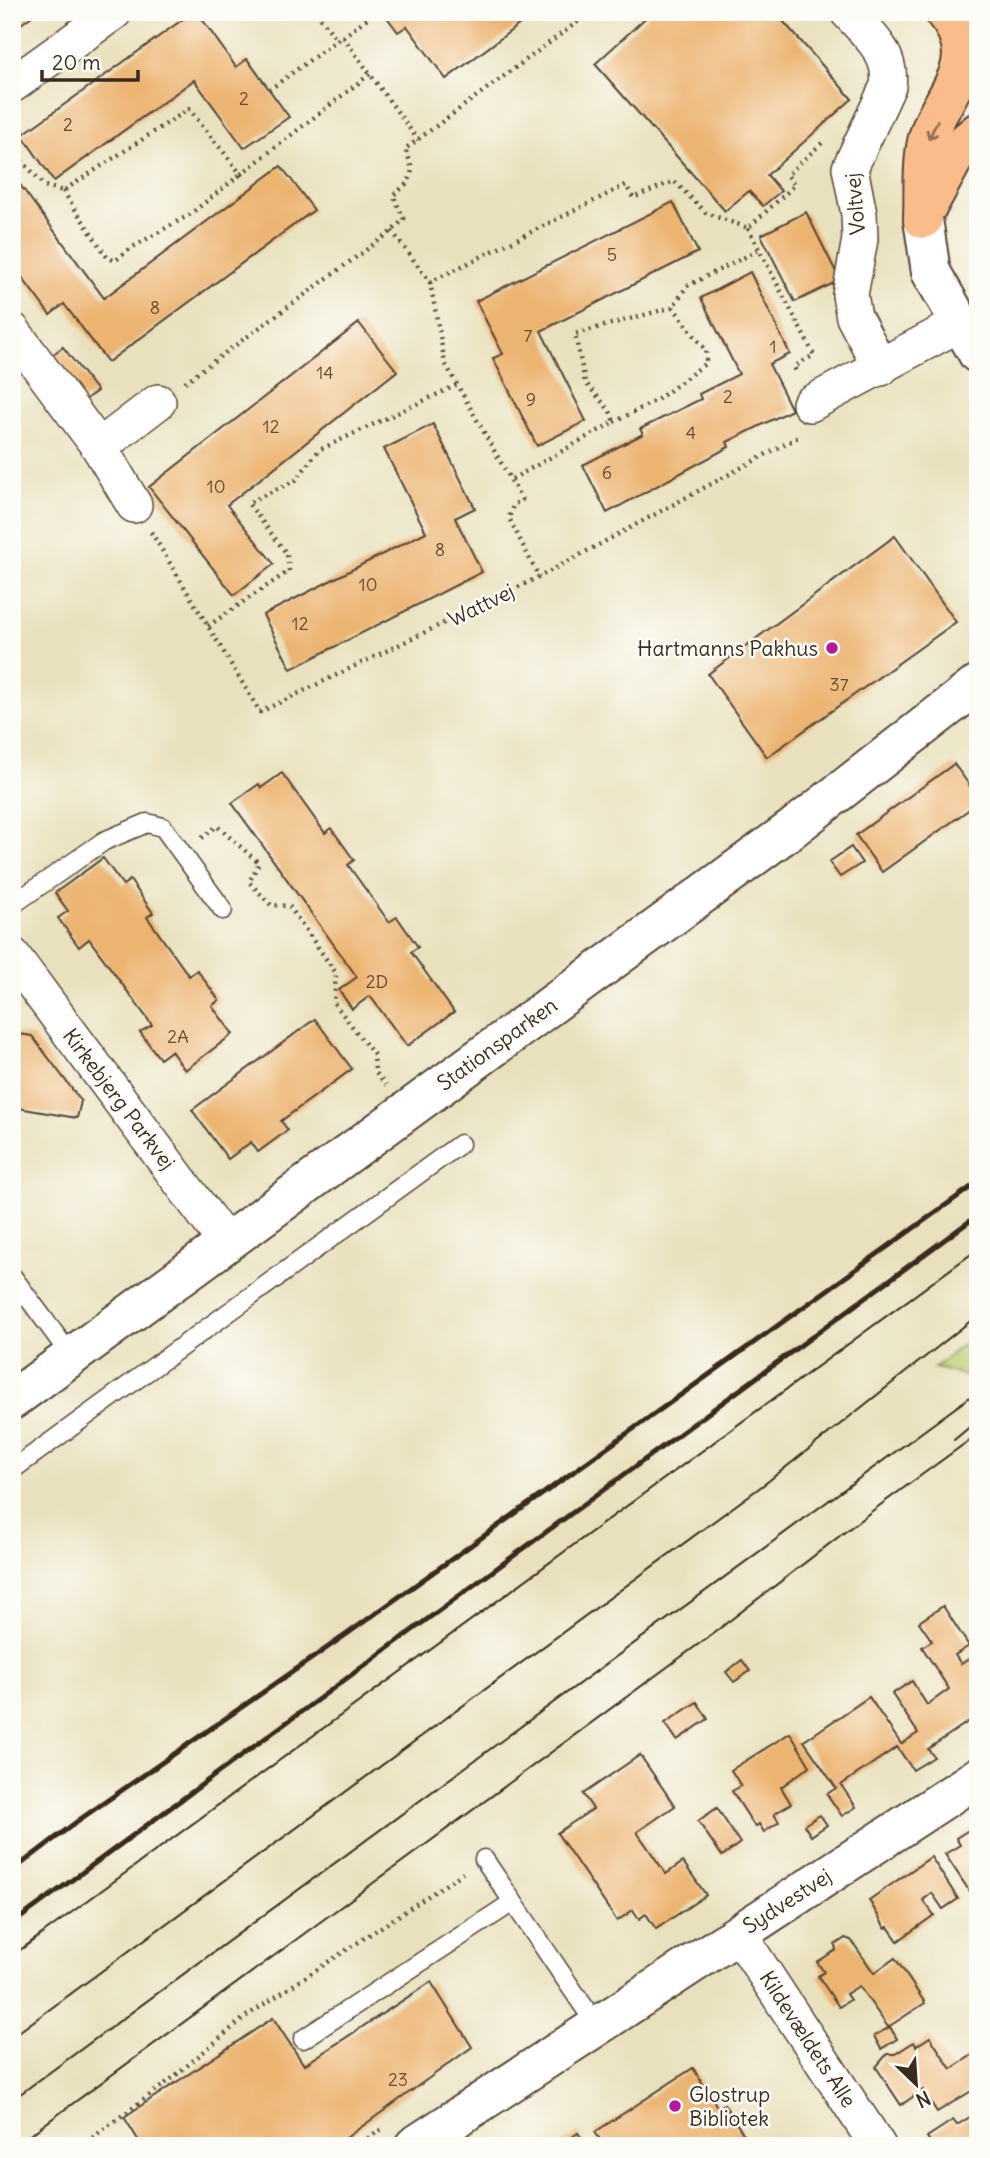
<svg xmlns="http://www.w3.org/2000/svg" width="990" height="2158" font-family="Delius,sans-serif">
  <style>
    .green { fill: #bfd175; stroke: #7d7e4a; stroke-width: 2 }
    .building { fill: #ecb471 }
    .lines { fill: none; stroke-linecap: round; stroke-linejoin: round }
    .service-casing { stroke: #554536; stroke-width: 21 }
    .minor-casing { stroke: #554536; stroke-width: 38 }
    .tertiary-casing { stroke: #554536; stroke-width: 42 }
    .primary-casing { stroke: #554536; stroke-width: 42 }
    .path { stroke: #554536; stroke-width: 4.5; stroke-dasharray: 2 5; stroke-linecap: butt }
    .service { stroke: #fff; stroke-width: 18 }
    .minor { stroke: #fff; stroke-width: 35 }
    .tertiary { stroke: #fff; stroke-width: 38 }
    .primary { stroke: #fabc8b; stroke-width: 38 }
    .tram { stroke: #3b2a1e; stroke-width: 2 }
    .rail { stroke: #3b2a1e; stroke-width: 5 }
    .oneway { stroke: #916c4f }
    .poi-dot { fill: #b5179e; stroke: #fdfcf7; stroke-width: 2.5 }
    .labels { text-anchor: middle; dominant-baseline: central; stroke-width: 5; stroke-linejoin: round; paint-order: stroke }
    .number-label { font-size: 18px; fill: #674c33 }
    .street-label { font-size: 21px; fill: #3b2a1e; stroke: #fdfcf7 }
    .poi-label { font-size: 21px; fill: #3b2a1e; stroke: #fdfcf7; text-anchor: end }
  </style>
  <rect width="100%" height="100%" fill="#fdfcf7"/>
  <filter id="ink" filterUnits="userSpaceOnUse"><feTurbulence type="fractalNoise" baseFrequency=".0143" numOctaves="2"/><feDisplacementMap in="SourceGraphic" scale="14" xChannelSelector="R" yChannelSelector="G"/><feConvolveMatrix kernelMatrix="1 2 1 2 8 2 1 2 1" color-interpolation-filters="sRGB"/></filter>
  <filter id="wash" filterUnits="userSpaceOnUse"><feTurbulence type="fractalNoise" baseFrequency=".00686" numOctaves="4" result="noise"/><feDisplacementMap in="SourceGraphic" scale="28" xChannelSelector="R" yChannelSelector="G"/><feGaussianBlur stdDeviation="1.57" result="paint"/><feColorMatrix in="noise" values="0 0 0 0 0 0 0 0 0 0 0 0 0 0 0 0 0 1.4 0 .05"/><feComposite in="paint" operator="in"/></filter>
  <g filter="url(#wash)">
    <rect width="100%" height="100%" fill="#e9e1bd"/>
    <polygon class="green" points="978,1332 978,1369 969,1376 934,1368"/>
    <g id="blocks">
      <g class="building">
        <polygon points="12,12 37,12 12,31"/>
        <polygon points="193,12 197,12 236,67 247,59 289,117 244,148 194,80 54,181 22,135"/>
        <polygon points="383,12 536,12 446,79 407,26 398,32"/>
        <polygon points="652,12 775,12 852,99 767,175 781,191 763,206 749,191 725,211 595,64"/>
        <polygon points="281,166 314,210 108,362 64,304 50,315 12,264 12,174 104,298"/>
        <polygon points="673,202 698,252 541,331 586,421 537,446 493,358 503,354 476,301"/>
        <polygon points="806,212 840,280 795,302 761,235"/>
        <polygon points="750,272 790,354 769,364 792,410 727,442 729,447 607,513 583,465 643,434 640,429 701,399 699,394 739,374 701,298"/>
        <polygon points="359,323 397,371 227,505 274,564 234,595 149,487"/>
        <polygon points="63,347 97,391 79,404 46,360"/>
        <polygon points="433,424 475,508 455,518 482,572 291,669 263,615 426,532 384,449"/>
        <polygon points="895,536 956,622 767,757 708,674"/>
        <polygon points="954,764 978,797 978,803 882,872 856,835"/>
        <polygon points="282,773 325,833 331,828 354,860 348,865 389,922 397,917 418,947 411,952 454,1012 407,1046 370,996 352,1009 339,990 357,977 232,803 259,784 261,788"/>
        <polygon points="851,847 862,863 840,877 829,862"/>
        <polygon points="103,858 123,885 130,880 153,913 147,917 189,976 197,970 219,1000 212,1006 233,1034 185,1070 171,1051 160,1059 140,1032 152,1025 89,939 79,947 58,918 68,911 55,893"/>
        <polygon points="315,1019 352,1069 281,1121 288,1130 258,1152 251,1142 228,1159 192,1110"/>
        <polygon points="12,1033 32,1036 81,1101 77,1118 12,1107"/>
        <polygon points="943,1606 969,1646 955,1655 961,1664 978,1653 978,1715 928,1749 934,1757 913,1770 897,1747 841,1785 856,1807 842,1816 827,1794 836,1788 804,1741 869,1697 901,1744 918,1733 892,1694 912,1681 927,1705 949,1689 922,1647 932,1641 919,1622"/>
        <polygon points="742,1660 750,1671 734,1682 726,1672"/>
        <polygon points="697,1702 708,1719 677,1740 665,1723"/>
        <polygon points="790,1733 810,1766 781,1787 791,1804 774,1814 779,1822 764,1832 759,1824 755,1827 732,1791 741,1786 731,1770"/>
        <polygon points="640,1755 675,1806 637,1832 666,1874 683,1862 706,1895 656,1929 646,1914 639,1919 633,1910 617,1921 557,1833 593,1809 583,1794"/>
        <polygon points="717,1808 740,1843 722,1856 698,1821"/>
        <polygon points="820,1815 827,1825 811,1836 804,1825"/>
        <polygon points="978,1824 978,1896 973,1890 970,1892 945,1854 960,1845 956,1838"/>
        <polygon points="931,1857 958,1899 943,1909 932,1893 923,1900 934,1915 898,1941 888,1927 885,1928 869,1900"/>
        <polygon points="845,1938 851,1940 874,1973 895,1958 925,2003 888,2027 859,1986 846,1994 850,2000 839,2007 818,1976 824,1972 817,1962 836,1950 835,1945"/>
        <polygon points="431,1982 472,2047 335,2146 142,2146 124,2117 273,2018 304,2065"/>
        <polygon points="890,2027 897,2039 881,2049 874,2036"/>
        <polygon points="930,2037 951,2069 978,2051 978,2087 937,2112 923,2090 901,2105 876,2067 887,2054 895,2054 914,2042 916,2046"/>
        <polygon points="693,2068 718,2108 724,2104 751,2146 604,2146 595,2132"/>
        <polygon points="978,2112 978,2146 933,2146 927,2137 953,2120 957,2125"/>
        <polygon points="578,2133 587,2146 559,2146"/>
      </g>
    </g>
  </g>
  <g filter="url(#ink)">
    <use href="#blocks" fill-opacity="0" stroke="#554536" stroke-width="2"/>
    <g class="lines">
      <g class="service-casing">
        <g id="service">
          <polyline points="12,905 104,841 147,823 163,827 223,910"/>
          <polyline points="12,1276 72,1357"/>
          <polyline points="12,1470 460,1144"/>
          <polyline points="484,1859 597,2026"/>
          <polyline points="303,2039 513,1902"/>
        </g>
      </g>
      <g class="minor-casing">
        <g id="minor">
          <path d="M 848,12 C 868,34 893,54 888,86 L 850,168 L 859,214 L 860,239 L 850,295 L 854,317 L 881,368"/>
          <polyline points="12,85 114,12"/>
          <polyline points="12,330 99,447 158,402"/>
          <polyline points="810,404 959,324"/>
          <polyline points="99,447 134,505"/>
          <polyline points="12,955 226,1243"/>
          <polyline points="738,1933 878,2146"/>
        </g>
      </g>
      <g class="tertiary-casing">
        <g id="tertiary">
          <polyline points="923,219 931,272 978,354"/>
          <polyline points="12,1400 793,828 978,684"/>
          <polyline points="414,2146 978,1777"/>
        </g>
      </g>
      <g class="primary-casing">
        <g id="primary">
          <polyline points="929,204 960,147 978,132"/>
          <path d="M 923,219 C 924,195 922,170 926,147 C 934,97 990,66 944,12"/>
        </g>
      </g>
      <g class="path">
        <polyline points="316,12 337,40 343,37 418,140"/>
        <polyline points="343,37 375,12"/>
        <polyline points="269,90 337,40"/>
        <polyline points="12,150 45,186 63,191 189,109 241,174 370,74"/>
        <polyline points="63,191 107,257 115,261 131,248 189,215 241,174"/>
        <polyline points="748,228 814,355 794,367 797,374"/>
        <polyline points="392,231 430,282 626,185 633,198 674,181 706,213 748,228 795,185 787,175 822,143"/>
        <polyline points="430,282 445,363 522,500 513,505 509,518 539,577"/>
        <path d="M 185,382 L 392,231 L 404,219 L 393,195 C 414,180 416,173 405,149 L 591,12"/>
        <polyline points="614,422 657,400 706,363 706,351 673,307"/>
        <polyline points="512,479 614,422 610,411 585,382 575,334 673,307 687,286 759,250"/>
        <polyline points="151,532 260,712 539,577 800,436"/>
        <polyline points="208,626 289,571 287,554 248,503 296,480 319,450 457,385"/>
        <polyline points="202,838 217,826 259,863 249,882 271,905 289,906 336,973 334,1003 374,1055 375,1072 386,1085"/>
        <polyline points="81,2146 170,2080 245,2017 463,1873"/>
        <polyline points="356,2146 382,2129"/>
      </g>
      <use href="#service" class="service"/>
      <use href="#minor" class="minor"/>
      <use href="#tertiary" class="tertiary"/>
      <use href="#primary" class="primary"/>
      <g class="tram">
        <polyline points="975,12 978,18"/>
        <polyline points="954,1440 978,1420"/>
        <polyline points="12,1956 978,1249"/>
        <polyline points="12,2037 766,1483 978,1315"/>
        <polyline points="12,2100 978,1391"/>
        <polyline points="15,2146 715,1632 872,1511 978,1434"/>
      </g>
      <g class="rail">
        <polyline points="12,1871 79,1820 347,1634 978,1182"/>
        <polyline points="12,1924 978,1215"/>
      </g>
    </g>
    <defs><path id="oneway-shaft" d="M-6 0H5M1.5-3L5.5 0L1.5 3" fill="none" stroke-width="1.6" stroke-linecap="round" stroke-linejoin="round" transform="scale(1.75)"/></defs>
    <use class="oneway" href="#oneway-shaft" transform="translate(933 130) rotate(115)"/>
  </g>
  <g class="poi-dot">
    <circle cx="832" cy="648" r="7"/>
    <circle cx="675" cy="2106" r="7"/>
  </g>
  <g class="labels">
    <g class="number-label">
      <text x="244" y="98">2</text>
      <text x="68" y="124">2</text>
      <text x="612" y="254">5</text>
      <text x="155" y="307">8</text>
      <text x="528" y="335">7</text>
      <text x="773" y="346">1</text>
      <text x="325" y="372">14</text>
      <text x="728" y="396">2</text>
      <text x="531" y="399">9</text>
      <text x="271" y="426">12</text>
      <text x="691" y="432">4</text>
      <text x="607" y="472">6</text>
      <text x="216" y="486">10</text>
      <text x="440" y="549">8</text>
      <text x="368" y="584">10</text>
      <text x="300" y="623">12</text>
      <text x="839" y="684">37</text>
      <text x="377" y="981">2D</text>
      <text x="178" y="1036">2A</text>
      <text x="398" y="2079">23</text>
    </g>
    <g class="street-label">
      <text transform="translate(855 204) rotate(-95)">Voltvej</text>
      <text transform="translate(481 605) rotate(-26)">Wattvej</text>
      <text transform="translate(497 1044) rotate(-36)">Stationsparken</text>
      <text transform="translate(119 1099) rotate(53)">Kirkebjerg Parkvej</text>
      <text transform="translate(787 1901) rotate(-33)">Sydvestvej</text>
      <text transform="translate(808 2039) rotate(57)">Kildevældets Alle</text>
    </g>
    <g class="poi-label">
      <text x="818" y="648">Hartmanns Pakhus</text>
      <text x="689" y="2094" text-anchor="start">Glostrup<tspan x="689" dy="24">Bibliotek</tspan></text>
    </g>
  </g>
  <rect width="990" height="2158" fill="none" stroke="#fdfcf7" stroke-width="42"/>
  <g transform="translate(916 2084) rotate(155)" stroke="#fdfcf7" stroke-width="5" paint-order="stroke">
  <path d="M0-5L12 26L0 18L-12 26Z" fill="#3b2a1e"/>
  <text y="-10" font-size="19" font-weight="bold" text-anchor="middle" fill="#3b2a1e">N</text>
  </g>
  <path d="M42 70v10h96v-10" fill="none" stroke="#3b2a1e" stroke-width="3.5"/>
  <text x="52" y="70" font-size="21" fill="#3b2a1e" stroke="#fdfcf7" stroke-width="5" paint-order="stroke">20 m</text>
</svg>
